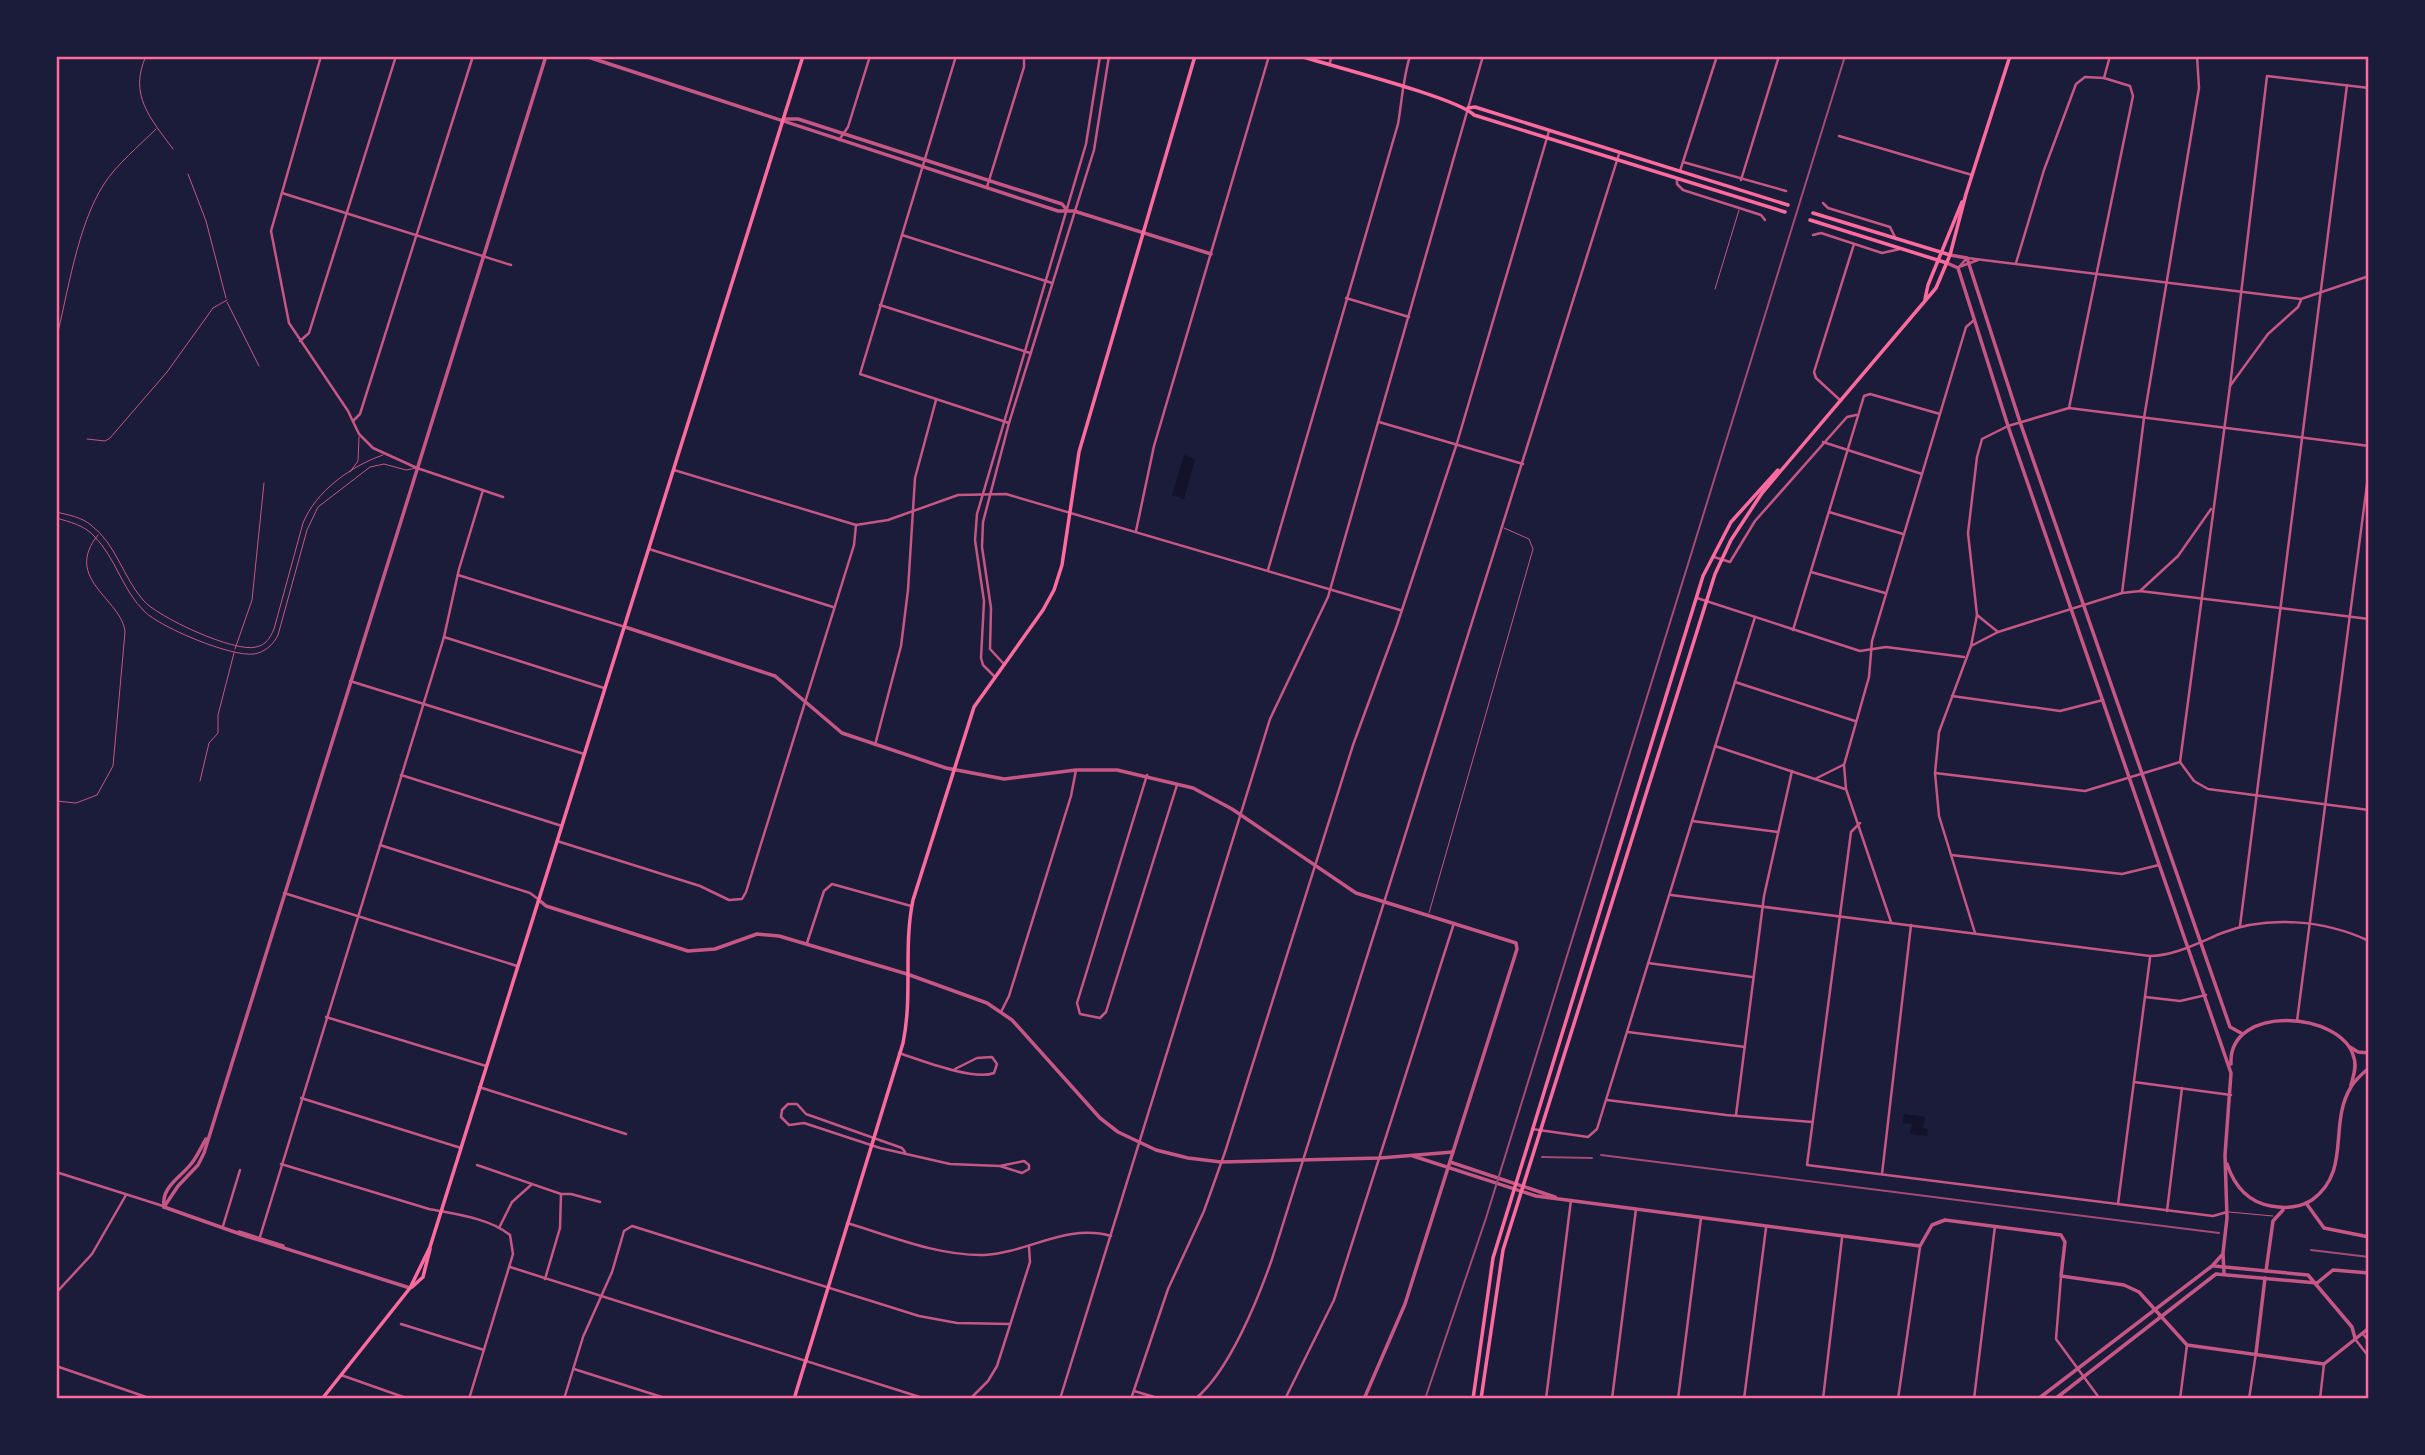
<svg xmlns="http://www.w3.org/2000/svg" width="2425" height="1455" font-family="'IBM Plex Serif',serif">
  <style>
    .water { fill: #12122b }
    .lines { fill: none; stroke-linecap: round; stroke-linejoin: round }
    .service { stroke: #c65784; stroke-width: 1 }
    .minor { stroke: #c65784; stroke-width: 2.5 }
    .tertiary { stroke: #c65784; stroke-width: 3.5 }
    .secondary { stroke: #ff6b9d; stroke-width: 3.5 }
    .tram { stroke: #a44b75; stroke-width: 2 }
    .rail { stroke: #a44b75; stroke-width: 2 }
    .neatline { fill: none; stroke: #ff6b9d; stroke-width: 2.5 }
  </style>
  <rect width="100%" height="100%" fill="#1b1b3a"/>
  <g class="water">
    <polygon points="1184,455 1195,459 1184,499 1172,495"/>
    <polygon points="1904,1114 1925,1117 1923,1128 1928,1129 1927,1136 1910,1134 1912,1124 1903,1123"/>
  </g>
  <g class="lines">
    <g class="service">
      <path d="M 146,56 C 128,95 151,119 173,149"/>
      <polyline points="188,174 206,221 226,298"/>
      <polyline points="1715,289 1739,210"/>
      <polyline points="227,302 259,366"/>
      <path d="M 56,340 C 68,293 77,226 104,184 C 117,164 139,146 156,129"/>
      <polyline points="87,439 105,441 110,438 167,372 213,308 227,300"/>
      <polyline points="350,472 358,461 359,437"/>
      <path d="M 56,512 C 69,515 81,517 91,525 C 116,544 123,577 143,600 C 157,617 235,653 256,647 C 266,645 270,638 274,629 L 303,523 C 316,491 351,466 383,455"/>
      <path d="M 56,518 C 70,522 84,525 94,536 C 116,558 122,590 145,612 C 162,628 231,657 254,654 C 265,652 273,645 278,635 L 307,530 L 318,507 L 370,467 L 384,464 L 406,470 L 416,468"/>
      <polyline points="235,649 252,600 264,483"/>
      <polyline points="200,781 209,743 218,733 218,715 234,653"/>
      <path d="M 56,801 L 76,803 L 97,795 L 113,766 L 125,632 C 122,599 62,579 98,535"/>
      <polyline points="1429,913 1533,549 1529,539 1504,528"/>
      <polyline points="2229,1212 2273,1216"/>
    </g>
    <g class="minor">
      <polyline points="321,56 271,231 289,323 348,411 359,434 373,448 417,468 503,497"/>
      <polyline points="956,56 860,374 1009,423"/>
      <polyline points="1329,65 1332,56"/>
      <polyline points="1839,136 1972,175"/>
      <polyline points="839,140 848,127 870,56"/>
      <polyline points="1683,162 1786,191"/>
      <polyline points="1680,171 1717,56"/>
      <polyline points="1677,178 1677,184 1683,190 1761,215 1765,220"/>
      <polyline points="1741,180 1779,56"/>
      <polyline points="987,187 1024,67 1024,56"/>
      <polyline points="282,193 511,265"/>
      <polyline points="1823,203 1828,208 1890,227 1896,239"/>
      <polyline points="902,235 1052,283"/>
      <polyline points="1813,235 1821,233 1882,253 1900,249"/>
      <polyline points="2016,263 2044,170 2076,84 2085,77 2104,78"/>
      <polyline points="1959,267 1967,258 2301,299 2369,276"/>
      <polyline points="1959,267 1978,260"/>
      <polyline points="1346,298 1409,317"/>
      <polyline points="880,305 1030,353"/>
      <polyline points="300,341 309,333 396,56"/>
      <polyline points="2230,386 2268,334 2298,307 2301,300"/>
      <polyline points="1841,401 1816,378 1814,372 1854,244"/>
      <polyline points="2069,408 2133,96 2130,86 2104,78 2110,56"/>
      <polyline points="353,421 360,414 473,56"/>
      <polyline points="1379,422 1523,464"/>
      <polyline points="1823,442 1922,474"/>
      <polyline points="674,470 856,525 888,520 958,495 1006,494 1400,610"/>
      <polyline points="1829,512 1903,534"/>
      <polyline points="1136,531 1154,446 1269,56"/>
      <polyline points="649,549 833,607"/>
      <polyline points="1714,557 1730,562 1755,521 1847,417 1856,415"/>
      <path d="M 1268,570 L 1398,124 C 1402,101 1403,78 1410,56"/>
      <polyline points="1811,572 1885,593"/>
      <polyline points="458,575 625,627"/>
      <polyline points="2140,591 2178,556 2211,509"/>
      <polyline points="2122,593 2144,418 2199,88 2197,56"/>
      <polyline points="1697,598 1860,651 1886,647 1964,657"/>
      <polyline points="1977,615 1998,632"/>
      <polyline points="1793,630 1864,396 1870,394 1940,414"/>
      <polyline points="444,637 604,688"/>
      <polyline points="1971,646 1998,632 2122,593 2140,591 2369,619"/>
      <polyline points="1003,663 990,649 991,608 982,547 983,522 1009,423 1094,150 1109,56"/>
      <polyline points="994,676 983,665 981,658 984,601 975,540 977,514 1086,144 1100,56"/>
      <polyline points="350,681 584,754"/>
      <polyline points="1735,682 1855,721"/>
      <polyline points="1952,696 2060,711 2103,700"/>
      <polyline points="875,745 901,646 908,590 915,478 936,400"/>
      <polyline points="1715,746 1845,789"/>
      <polyline points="2180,762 2230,386 2267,76 2369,88"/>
      <polyline points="1935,773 2085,791 2180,762 2194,781 2208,789 2369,810"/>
      <polyline points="401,775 562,826"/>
      <polyline points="1147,775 1077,1003 1080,1014 1100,1018 1106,1012 1177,785"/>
      <polyline points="1815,779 1843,765"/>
      <polyline points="1692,821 1778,832"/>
      <polyline points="1860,823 1851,832 1807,1165 2213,1216 2227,1212"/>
      <polyline points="557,841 700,886 729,900 742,899 746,892 854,545 856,525"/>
      <polyline points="380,845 530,893 538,899"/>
      <polyline points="1951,855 2122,874 2159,865"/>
      <polyline points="284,893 517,966"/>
      <path d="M 1671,895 L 2150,956 C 2174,956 2200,942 2222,933 C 2267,915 2325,920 2369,941"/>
      <polyline points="1891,922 1846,789 1844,765 1869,677 1872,641 1966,327 1973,321"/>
      <polyline points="2240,926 2347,85"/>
      <polyline points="1975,933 1939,816 1935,773 1939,732 1971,646 1977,615 1968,533 1977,457 1982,439 2008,426 2069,408 2369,446"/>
      <polyline points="807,943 824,891 832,884 911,906"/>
      <polyline points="1648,963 1752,977"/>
      <polyline points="2145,997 2180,1001 2206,995"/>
      <polyline points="1001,1012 1009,996 1071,796 1076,770"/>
      <polyline points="326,1017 486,1066"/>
      <polyline points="2297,1021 2369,469"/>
      <polyline points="1628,1032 1745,1047"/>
      <path d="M 899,1053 C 920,1060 974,1081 994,1073 L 997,1064 L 992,1057 L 977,1058 L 955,1069"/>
      <polyline points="2134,1082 2231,1095"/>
      <polyline points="479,1087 626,1134"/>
      <polyline points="301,1098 461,1148"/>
      <polyline points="1607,1100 1726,1115 1812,1122"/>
      <polyline points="1736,1115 1764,896 1792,771"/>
      <polyline points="1532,1129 1588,1137 1597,1129 1755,617"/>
      <polyline points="905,1152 902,1148 806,1114 797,1104 788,1104 782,1110 781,1117 789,1125 804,1123 880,1148 950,1164 1000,1166 1024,1161 1029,1165 1029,1169 1022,1173 1000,1166"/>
      <path d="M 281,1164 L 429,1209 C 455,1214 489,1218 510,1235 L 513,1254 L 469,1399"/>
      <polyline points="477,1165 561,1194 571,1194 600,1202"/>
      <polyline points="56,1172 163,1206"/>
      <polyline points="1882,1174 1911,925"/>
      <polyline points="2118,1204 2150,958"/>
      <polyline points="2167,1211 2182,1088"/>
      <path d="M 847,1223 C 891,1236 937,1256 984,1255 C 1027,1253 1067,1223 1111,1236"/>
      <polyline points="223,1226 240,1170"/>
      <polyline points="499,1228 512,1202 531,1185"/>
      <polyline points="259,1240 444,637 459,569 483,490"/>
      <polyline points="510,1267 926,1399"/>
      <polyline points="2061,1277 2056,1339 2100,1399"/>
      <polyline points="545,1279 560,1228 561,1194"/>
      <polyline points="56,1293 92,1254 126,1195"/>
      <polyline points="401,1324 484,1350"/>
      <polyline points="2362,1333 2369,1341"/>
      <polyline points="2355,1339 2369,1357"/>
      <polyline points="56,1366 152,1399"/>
      <polyline points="574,1369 668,1399"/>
      <polyline points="341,1375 409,1399"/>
      <polyline points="1134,1391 1161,1399"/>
      <polyline points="564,1399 583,1337 612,1272 624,1231 632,1226 919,1316 957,1323 1010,1324"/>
      <polyline points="970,1399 988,1381 997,1366 1030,1262 1029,1247"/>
      <polyline points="1060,1399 1270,719 1328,597 1483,56"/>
      <polyline points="1131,1399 1168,1289 1204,1211 1225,1152 1353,745 1397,625 1457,443 1549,131"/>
      <path d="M 1195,1399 C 1229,1372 1258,1299 1272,1259 L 1619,154"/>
      <polyline points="1285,1399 1334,1300 1454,923"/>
      <polyline points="1546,1399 1571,1200"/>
      <polyline points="1612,1399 1636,1209"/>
      <polyline points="1678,1399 1701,1218"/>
      <polyline points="1744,1399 1766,1228"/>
      <polyline points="1823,1399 1842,1238"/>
      <polyline points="1898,1399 1920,1247"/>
      <polyline points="1974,1399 1995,1226"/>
      <polyline points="2180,1399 2187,1345"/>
      <polyline points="2249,1399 2256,1353"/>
      <polyline points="2320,1399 2324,1364"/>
    </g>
    <g class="tertiary">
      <polyline points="585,56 1058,211 1074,211 1211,254"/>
      <polyline points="784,119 798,119 1062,204 1067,210"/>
      <polyline points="1950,255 1967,258 2020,422 2230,1027 2241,1033"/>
      <polyline points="1947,263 1958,268 2008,426 2231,1073 2225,1155 2227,1218 2223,1253 2224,1273"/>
      <polyline points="625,627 775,676 842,733 946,768 1004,779 1076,770 1117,770 1193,788 1232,809 1356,893 1516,943 1517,949 1405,1304 1364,1399"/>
      <polyline points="539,900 546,906 688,951 715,949 757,934 779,936 907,974 987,1003 1012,1020 1100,1118 1118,1132 1156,1150 1188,1158 1221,1162 1380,1158 1453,1152"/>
      <polyline points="2350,1047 2358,1052 2369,1053"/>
      <path d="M 2231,1064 C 2228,1003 2343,1011 2354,1058 C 2357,1067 2353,1077 2351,1085"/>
      <polyline points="1413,1156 1536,1196 1920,1246 1932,1225 1945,1220 2061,1235 2065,1242 2061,1276 2124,1285 2139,1292 2187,1345 2324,1364 2369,1328"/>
      <polyline points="1450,1162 1555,1197"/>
      <path d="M 2227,1164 C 2234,1185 2248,1202 2271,1206 C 2286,1209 2299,1208 2312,1200 C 2352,1171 2328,1124 2351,1087 C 2355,1080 2363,1073 2369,1068"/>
      <polyline points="2306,1203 2324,1228 2369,1237"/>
      <polyline points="164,1207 178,1186 198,1165 204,1153 546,56"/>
      <polyline points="164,1207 243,1235 410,1288"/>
      <path d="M 164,1207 C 161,1187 180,1178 191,1164 C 197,1157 201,1147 206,1139"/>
      <polyline points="239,1232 283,1246"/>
      <polyline points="2214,1266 2308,1275 2352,1327 2355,1338"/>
      <polyline points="2266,1271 2273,1221 2283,1210"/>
      <polyline points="2317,1283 2333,1270 2369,1273"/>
      <polyline points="2256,1353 2265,1278"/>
      <polyline points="2038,1399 2212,1266 2222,1255"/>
      <polyline points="2055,1399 2216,1274 2317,1283"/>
    </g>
    <g class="secondary">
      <path d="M 1300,56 C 1331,66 1458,98 1474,115 L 1785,212"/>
      <polyline points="1468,108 1475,107 1788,205"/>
      <polyline points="1813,213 1950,255"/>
      <polyline points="1810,220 1947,263"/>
      <polyline points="1925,299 1928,285 1962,202"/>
      <polyline points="412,1287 423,1277 430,1249"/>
      <polyline points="322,1399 410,1288 430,1247 803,56"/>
      <path d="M 794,1399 L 903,1043 C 913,995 903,948 913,900 L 974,707 L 1043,610 L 1054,590 L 1062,565 L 1079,452 L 1195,56"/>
      <polyline points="1473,1399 1493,1258 1703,576 1731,522 1778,470"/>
      <polyline points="1481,1399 1503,1250 1715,574 1731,540 1762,493 1936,288 1950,255 1966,194 2010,56"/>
    </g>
    <g class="tram">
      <polyline points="1601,1155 2219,1233"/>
      <polyline points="1542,1157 1592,1158"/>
      <polyline points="2311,1250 2369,1257"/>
    </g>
    <polyline class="rail" points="1425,1399 1486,1218 1845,56"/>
  </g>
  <rect width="2425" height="1455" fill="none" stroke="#1b1b3a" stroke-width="116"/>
  <rect x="58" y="58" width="2309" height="1339" class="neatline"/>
</svg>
